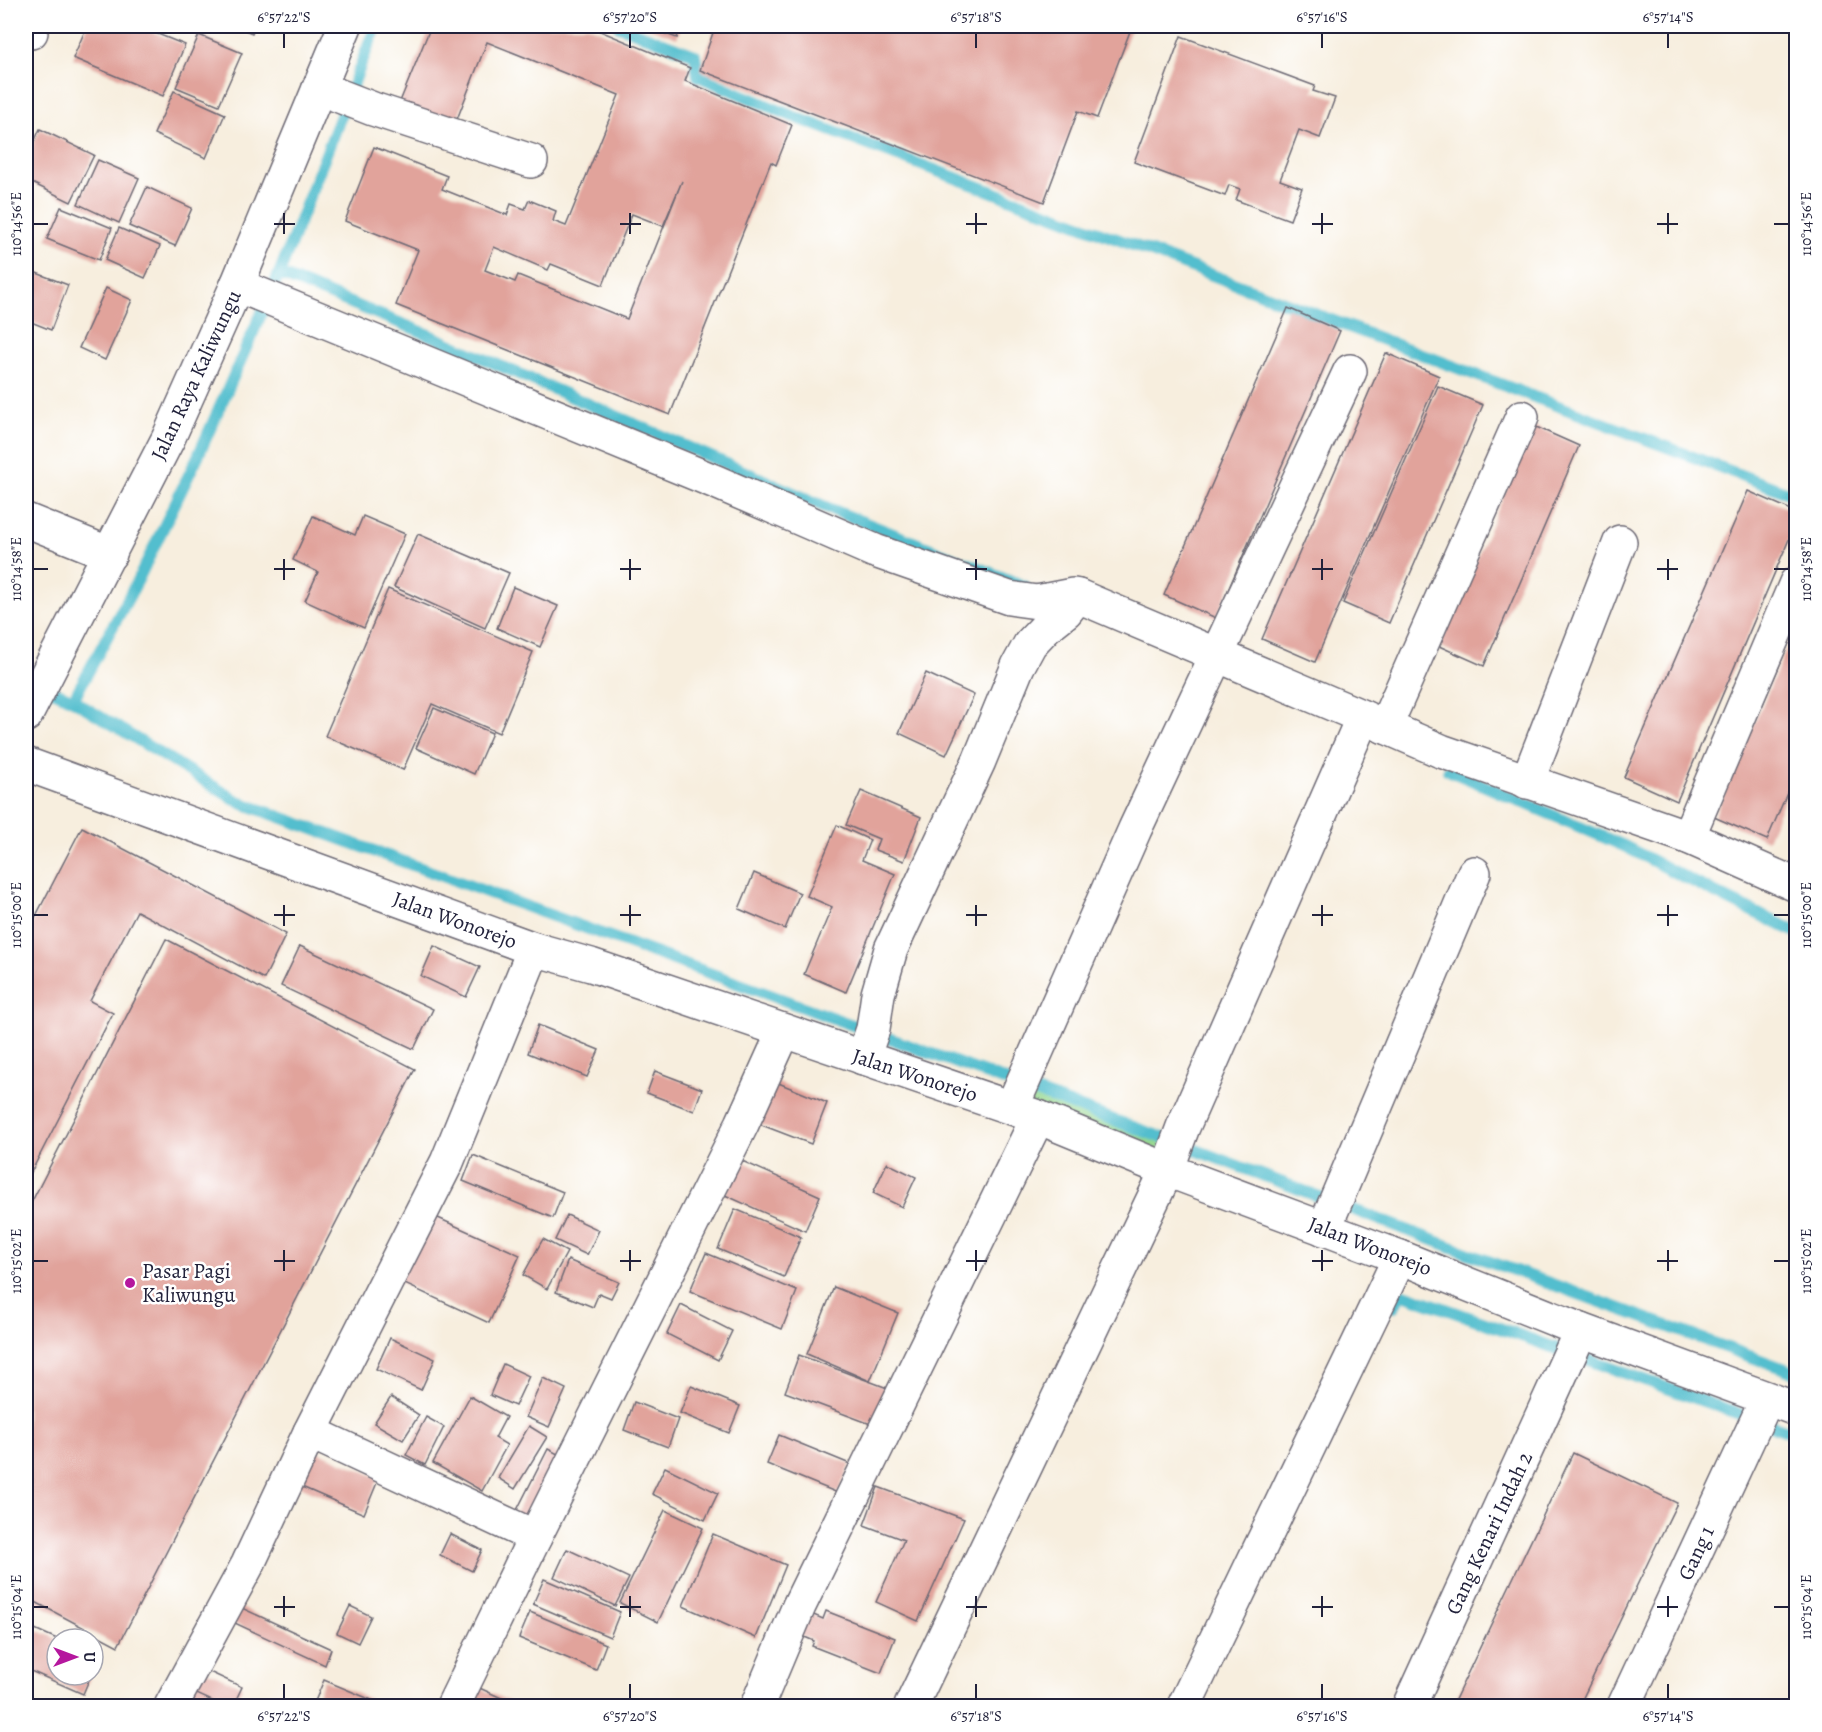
<svg xmlns="http://www.w3.org/2000/svg" width="1822" height="1732" font-family="Alegreya,serif">
  <style>
    .green { fill: #96d88f; stroke: #5c7d65; stroke-width: 1.5 }
    .lines { fill: none; stroke-linecap: round; stroke-linejoin: round }
    .stream { stroke: #53bece; stroke-width: 12 }
    .building { fill: #e1a39b; fill-rule: evenodd }
    .minor-casing { stroke: #6d6974; stroke-width: 36 }
    .major-casing { stroke: #6d6974; stroke-width: 36 }
    .minor { stroke: #fff; stroke-width: 33 }
    .major { stroke: #fff; stroke-width: 33 }
    .ticks { fill: none; stroke: #22223b; stroke-width: 2 }
    .poi-dot { fill: #b5179e; stroke: #fff; stroke-width: 2 }
    .labels { text-anchor: middle; dominant-baseline: central; stroke-width: 5; stroke-linejoin: round; paint-order: stroke }
    .street-label { font-size: 21px; fill: #22223b; stroke: #fff }
    .poi-label { font-size: 21px; fill: #22223b; stroke: #fff; text-anchor: start }
    .neatline { fill: none; stroke: #22223b; stroke-width: 2 }
    .ticks-label { font-size: 15px; text-anchor: middle; fill: #22223b }
  </style>
  <rect width="100%" height="100%" fill="#fff"/>
  <filter id="ink" filterUnits="userSpaceOnUse"><feTurbulence type="fractalNoise" baseFrequency=".0167" numOctaves="2"/><feDisplacementMap in="SourceGraphic" scale="12" xChannelSelector="R" yChannelSelector="G"/><feConvolveMatrix kernelMatrix="1 2 1 2 8 2 1 2 1" color-interpolation-filters="sRGB"/></filter>
  <filter id="wash" filterUnits="userSpaceOnUse"><feTurbulence type="fractalNoise" baseFrequency=".008" numOctaves="4" result="noise"/><feDisplacementMap in="SourceGraphic" scale="24" xChannelSelector="R" yChannelSelector="G"/><feGaussianBlur stdDeviation="1.35" result="paint"/><feColorMatrix in="noise" values="0 0 0 0 0 0 0 0 0 0 0 0 0 0 0 0 0 1.4 0 .05"/><feComposite in="paint" operator="in"/></filter>
  <g filter="url(#wash)">
    <rect width="100%" height="100%" fill="#f7eede"/>
    <polygon class="green" points="1022,1091 1172,1144 1165,1165 1018,1106"/>
    <g class="lines">
      <g class="stream">
        <polyline points="619,26 695,55 698,76 792,116 1796,496"/>
        <polyline points="279,274 422,332 828,508 1024,586"/>
        <polyline points="26,678 73,700 239,802 1188,1147 1483,1259 1796,1373"/>
        <polyline points="73,700 138,580 198,456 279,274 376,26"/>
        <polyline points="1448,770 1624,846 1725,898 1796,932"/>
        <polyline points="1394,1307 1401,1293 1796,1434"/>
      </g>
    </g>
    <g id="blocks">
      <g class="building">
        <polygon points="87,26 138,26 185,45 163,96 73,58"/>
        <polygon points="235,26 255,26 252,33"/>
        <path d="M 431,26 L 588,26 L 690,68 L 685,81 L 792,125 L 776,165 L 771,162 L 670,415 L 396,305 L 418,250 L 345,221 L 374,147 L 447,176 L 442,189 L 507,215 L 511,204 L 525,209 L 529,200 L 556,211 L 553,221 L 566,226 L 619,95 L 487,42 L 454,127 L 399,104 ZM 682,181 L 627,319 L 518,275 L 515,282 L 485,270 L 494,247 L 548,270 L 551,264 L 603,285 L 632,214 L 663,226 Z"/>
        <polygon points="644,26 681,26 677,38"/>
        <polygon points="703,26 1132,26 1097,118 1078,111 1044,202 700,70 714,30"/>
        <polygon points="199,35 242,53 219,105 176,87"/>
        <polygon points="1181,36 1315,86 1313,91 1335,98 1320,138 1299,130 1280,180 1302,188 1290,220 1236,200 1240,189 1229,185 1225,196 1134,162"/>
        <polygon points="174,91 225,114 206,158 154,134"/>
        <polygon points="40,129 94,155 71,202 26,180 26,159"/>
        <polygon points="98,160 139,178 119,223 78,204"/>
        <polygon points="147,187 192,208 175,246 129,226"/>
        <polygon points="61,207 112,228 99,260 47,239"/>
        <polygon points="26,228 31,231 26,243"/>
        <polygon points="119,228 160,246 145,278 105,260"/>
        <polygon points="26,269 68,285 51,330 26,320"/>
        <polygon points="106,288 132,300 105,360 79,348"/>
        <polygon points="1288,308 1340,331 1216,618 1164,595"/>
        <polygon points="1386,353 1439,376 1315,662 1262,639"/>
        <polygon points="1438,386 1483,405 1389,623 1343,603"/>
        <polygon points="1534,426 1579,446 1484,666 1439,646"/>
        <polygon points="1748,491 1796,512 1796,523 1677,801 1624,777"/>
        <polygon points="313,516 355,535 363,516 405,534 364,628 305,601 318,572 293,560"/>
        <polygon points="418,534 509,573 485,628 394,587"/>
        <polygon points="513,587 558,606 540,647 497,628"/>
        <polygon points="388,589 533,652 499,733 432,704 403,770 325,736"/>
        <polygon points="1796,627 1796,772 1767,840 1714,817"/>
        <polygon points="926,673 974,695 946,755 899,733"/>
        <polygon points="434,708 492,733 474,774 416,748"/>
        <polygon points="861,791 921,817 904,861 875,850 879,839 846,825"/>
        <polygon points="837,825 870,840 862,860 895,874 846,992 804,974 832,907 807,896"/>
        <polygon points="82,827 286,934 264,979 137,911 90,1001 113,1013 26,1182 26,935"/>
        <polygon points="754,873 800,893 785,929 739,909"/>
        <polygon points="166,939 415,1069 118,1646 26,1597 26,1213"/>
        <polygon points="300,946 433,1009 414,1049 281,986"/>
        <polygon points="434,946 480,967 466,997 421,976"/>
        <polygon points="538,1025 599,1050 587,1077 528,1053"/>
        <polygon points="655,1071 702,1089 694,1111 647,1093"/>
        <polygon points="776,1082 827,1103 811,1144 759,1124"/>
        <polygon points="473,1155 563,1192 553,1218 463,1181"/>
        <polygon points="740,1160 820,1196 805,1231 725,1195"/>
        <polygon points="887,1163 916,1177 902,1207 873,1193"/>
        <polygon points="735,1209 801,1237 784,1277 718,1249"/>
        <polygon points="427,1213 520,1255 489,1323 396,1280"/>
        <polygon points="567,1215 599,1230 587,1255 555,1240"/>
        <polygon points="543,1239 567,1252 547,1289 523,1275"/>
        <polygon points="706,1253 797,1291 782,1329 690,1291"/>
        <polygon points="568,1260 619,1282 611,1298 599,1293 593,1307 556,1292"/>
        <polygon points="834,1287 898,1313 870,1381 807,1354"/>
        <polygon points="681,1305 732,1331 718,1360 667,1334"/>
        <polygon points="390,1338 435,1359 421,1390 376,1369"/>
        <polygon points="799,1355 890,1389 876,1426 785,1392"/>
        <polygon points="503,1364 529,1376 515,1406 490,1395"/>
        <polygon points="543,1378 566,1389 549,1427 526,1417"/>
        <polygon points="691,1386 740,1406 729,1433 680,1413"/>
        <polygon points="470,1396 506,1417 495,1438 507,1445 482,1491 433,1463"/>
        <polygon points="391,1397 419,1415 403,1440 374,1423"/>
        <polygon points="634,1402 678,1419 668,1447 624,1430"/>
        <polygon points="426,1417 444,1427 425,1465 406,1455"/>
        <polygon points="529,1426 547,1437 515,1489 498,1478"/>
        <polygon points="779,1435 850,1464 838,1493 767,1464"/>
        <polygon points="310,1448 379,1478 364,1514 295,1484"/>
        <polygon points="548,1449 564,1457 531,1522 515,1514"/>
        <polygon points="1573,1453 1677,1503 1652,1554 1579,1706 1452,1706"/>
        <polygon points="665,1467 718,1493 705,1520 652,1494"/>
        <polygon points="878,1487 964,1519 918,1621 876,1602 904,1540 864,1525"/>
        <polygon points="665,1510 703,1528 658,1622 620,1603"/>
        <polygon points="450,1534 482,1550 472,1571 440,1555"/>
        <polygon points="713,1534 786,1565 756,1638 683,1606"/>
        <polygon points="567,1549 629,1578 615,1606 554,1577"/>
        <polygon points="544,1579 620,1612 610,1637 533,1604"/>
        <polygon points="231,1603 331,1649 325,1665 224,1618"/>
        <polygon points="350,1606 371,1616 358,1643 337,1633"/>
        <polygon points="826,1611 895,1638 881,1673 812,1646 814,1641 800,1635 809,1613 823,1619"/>
        <polygon points="530,1612 606,1644 596,1670 519,1638"/>
        <polygon points="26,1625 57,1639 57,1675 91,1675 83,1694 26,1669"/>
        <polygon points="93,1655 99,1657 93,1671"/>
        <polygon points="201,1668 242,1687 233,1706 223,1706 190,1691"/>
        <polygon points="324,1680 386,1706 313,1706"/>
        <polygon points="473,1685 519,1706 463,1706"/>
      </g>
    </g>
  </g>
  <g filter="url(#ink)">
    <use href="#blocks" fill-opacity="0" stroke="#6d6974" stroke-width="1.5"/>
    <g class="lines">
      <g class="minor-casing">
        <g id="minor">
          <polyline points="26,29 31,32"/>
          <polyline points="319,88 373,109 531,161"/>
          <polyline points="237,285 716,482 875,551 1009,598 1037,602 1073,595 1078,596 1363,717 1441,751 1688,837 1796,885"/>
          <polyline points="26,520 110,554"/>
          <polyline points="1385,727 1522,417"/>
          <polyline points="26,764 534,949 591,965 1038,1117 1167,1170 1400,1257 1581,1330 1796,1409"/>
          <polyline points="1527,782 1620,542"/>
          <polyline points="1688,837 1796,583"/>
          <polyline points="863,1058 873,1029 878,994 891,949 979,761 1018,666 1030,644 1047,626 1066,611 1078,596"/>
          <polyline points="1012,1107 1135,829 1350,371"/>
          <polyline points="1324,1229 1474,873"/>
          <polyline points="310,1432 535,1537"/>
          <polyline points="171,1706 248,1564 310,1432 447,1162 534,949"/>
          <polyline points="453,1706 535,1537 742,1124 784,1031"/>
          <polyline points="757,1706 799,1606 1038,1117"/>
          <polyline points="911,1706 1167,1170 1183,1127 1363,717"/>
          <polyline points="1184,1706 1400,1257"/>
          <polyline points="1409,1706 1581,1330"/>
          <polyline points="1624,1706 1767,1399"/>
        </g>
      </g>
      <g class="major-casing">
        <polyline id="major" points="26,715 168,439 237,285 345,26"/>
      </g>
      <use href="#minor" class="minor"/>
      <use href="#major" class="major"/>
    </g>
  </g>
  <path class="ticks" d="M 284,33 L 284,48M 630,33 L 630,48M 976,33 L 976,48M 1322,33 L 1322,48M 1668,33 L 1668,48M 284,213 L 284,234M 630,213 L 630,234M 976,213 L 976,234M 1322,213 L 1322,234M 1668,213 L 1668,234M 33,224 L 48,224M 274,224 L 295,224M 620,224 L 641,224M 966,224 L 987,224M 1312,224 L 1333,224M 1657,224 L 1678,224M 1774,224 L 1789,224M 284,559 L 284,580M 630,559 L 630,580M 976,559 L 976,580M 1322,559 L 1322,580M 1668,559 L 1668,580M 33,569 L 48,569M 274,569 L 295,569M 620,569 L 641,569M 966,569 L 987,569M 1312,569 L 1333,569M 1657,569 L 1678,569M 1774,569 L 1789,569M 284,905 L 284,926M 630,905 L 630,926M 976,905 L 976,926M 1322,905 L 1322,926M 1668,905 L 1668,926M 33,915 L 48,915M 274,915 L 295,915M 620,915 L 641,915M 966,915 L 987,915M 1312,915 L 1333,915M 1657,915 L 1678,915M 1774,915 L 1789,915M 284,1250 L 284,1271M 630,1250 L 630,1271M 976,1250 L 976,1271M 1322,1250 L 1322,1271M 1668,1250 L 1668,1271M 33,1261 L 48,1261M 274,1261 L 295,1261M 620,1261 L 641,1261M 966,1261 L 987,1261M 1312,1261 L 1333,1261M 1657,1261 L 1678,1261M 1774,1261 L 1789,1261M 284,1596 L 284,1617M 630,1596 L 630,1617M 976,1596 L 976,1617M 1322,1596 L 1322,1617M 1668,1596 L 1668,1617M 33,1607 L 48,1607M 274,1607 L 295,1607M 620,1607 L 641,1607M 966,1607 L 987,1607M 1312,1607 L 1333,1607M 1657,1607 L 1678,1607M 1774,1607 L 1789,1607M 284,1684 L 284,1699M 630,1684 L 630,1699M 976,1684 L 976,1699M 1322,1684 L 1322,1699M 1668,1684 L 1668,1699"/>
  <circle class="poi-dot" cx="130" cy="1283" r="6"/>
  <g class="labels">
    <g class="street-label">
      <text transform="translate(196 375) rotate(-65)">Jalan Raya Kaliwungu</text>
      <text transform="translate(455 920) rotate(20)">Jalan Wonorejo</text>
      <text transform="translate(915 1075) rotate(18)">Jalan Wonorejo</text>
      <text transform="translate(1370 1246) rotate(21)">Jalan Wonorejo</text>
      <text transform="translate(1489 1533) rotate(-65)">Gang Kenari Indah 2</text>
      <text transform="translate(1696 1553) rotate(-65)">Gang 1</text>
    </g>
    <g class="poi-label">
      <text x="142" y="1271">Pasar Pagi<tspan x="142" dy="24">Kaliwungu</tspan></text>
    </g>
  </g>
  <rect width="1822" height="1732" fill="none" stroke="#fff" stroke-width="66"/>
  <g transform="translate(75 1657) rotate(90)"><circle r="28" fill="#ffffff" stroke="#a7a7b1" stroke-width="1.5"/>
  <path d="M0-4.5L10 22L0 15L-10 22Z" fill="#b5179e"/>
  <text y="-9" font-size="16" font-weight="bold" text-anchor="middle" fill="#22223b">U</text>
  </g>
  <rect x="33" y="33" width="1756" height="1666" class="neatline"/>
  <g class="ticks-label">
    <text x="284" y="22">6°57'22"S</text>
    <text x="630" y="22">6°57'20"S</text>
    <text x="976" y="22">6°57'18"S</text>
    <text x="1322" y="22">6°57'16"S</text>
    <text x="1668" y="22">6°57'14"S</text>
    <text transform="translate(1806 224) rotate(-90)" y="5">110°14'56"E</text>
    <text transform="translate(16 224) rotate(-90)" y="5">110°14'56"E</text>
    <text transform="translate(1806 569) rotate(-90)" y="5">110°14'58"E</text>
    <text transform="translate(16 569) rotate(-90)" y="5">110°14'58"E</text>
    <text transform="translate(1806 915) rotate(-90)" y="5">110°15'00"E</text>
    <text transform="translate(16 915) rotate(-90)" y="5">110°15'00"E</text>
    <text transform="translate(1806 1261) rotate(-90)" y="5">110°15'02"E</text>
    <text transform="translate(16 1261) rotate(-90)" y="5">110°15'02"E</text>
    <text transform="translate(1806 1607) rotate(-90)" y="5">110°15'04"E</text>
    <text transform="translate(16 1607) rotate(-90)" y="5">110°15'04"E</text>
    <text x="284" y="1721">6°57'22"S</text>
    <text x="630" y="1721">6°57'20"S</text>
    <text x="976" y="1721">6°57'18"S</text>
    <text x="1322" y="1721">6°57'16"S</text>
    <text x="1668" y="1721">6°57'14"S</text>
  </g>
</svg>
